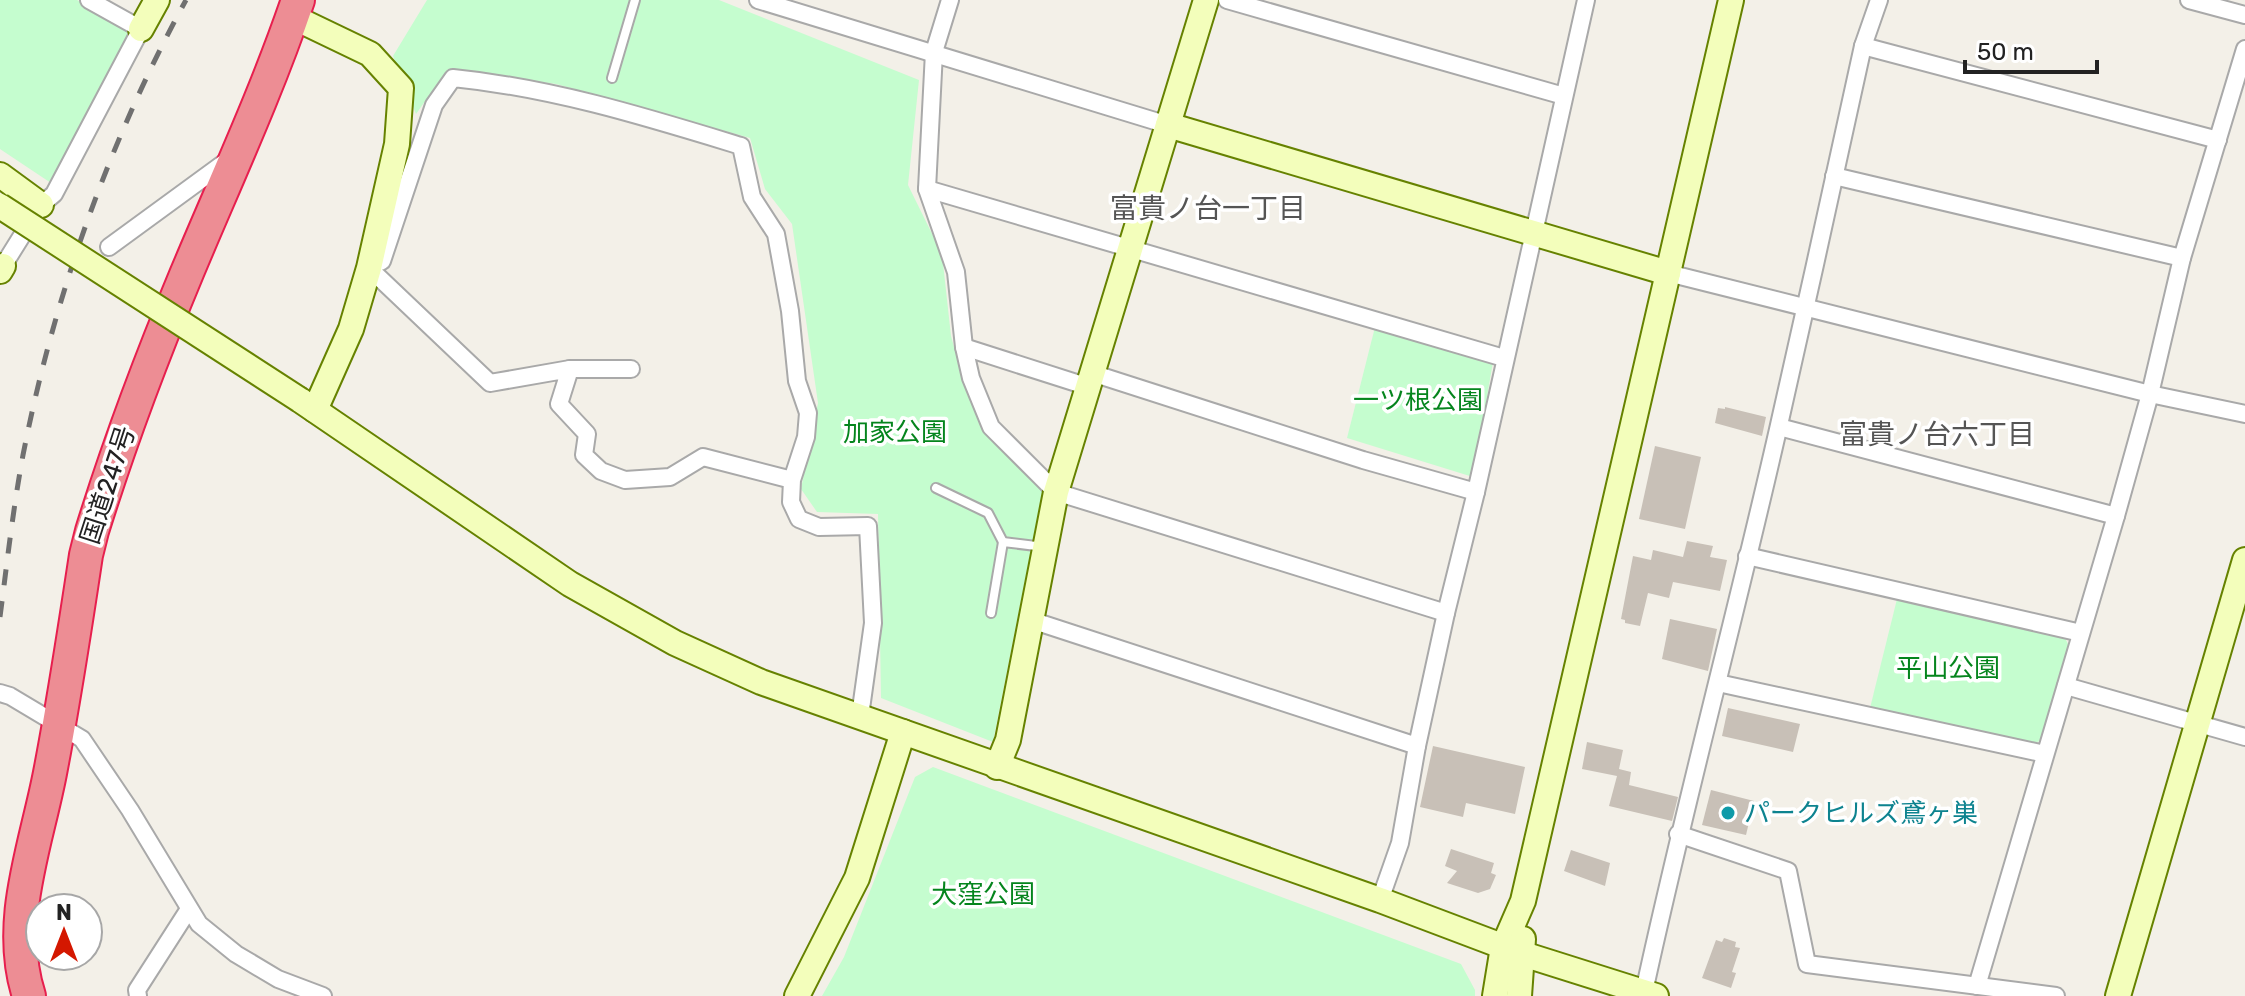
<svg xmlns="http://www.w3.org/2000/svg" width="2245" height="996" font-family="Rubik,'Noto Sans JP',sans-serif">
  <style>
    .park { fill: #c5fdcf }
    .building { fill: #c8c0b7 }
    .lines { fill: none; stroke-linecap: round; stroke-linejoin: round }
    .lane-casing { stroke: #a9a9a9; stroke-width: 12 }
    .street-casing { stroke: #a9a9a9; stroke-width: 20 }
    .secondary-casing { stroke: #668200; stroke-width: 28 }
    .highway-casing { stroke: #e71f4e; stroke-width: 36 }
    .lane { stroke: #fff; stroke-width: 8 }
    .street { stroke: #fff; stroke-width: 16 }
    .secondary { stroke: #f3febb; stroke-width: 24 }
    .highway { stroke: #ed8d94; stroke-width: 32 }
    .rail { stroke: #707070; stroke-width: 5; stroke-dasharray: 16 16; stroke-linecap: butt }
    .secondary-bridge-casing { stroke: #668200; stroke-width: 28; stroke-linecap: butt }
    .secondary-bridge { stroke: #f3febb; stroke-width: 24 }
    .culture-dot { fill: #0f9aa8; stroke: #fff; stroke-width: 3 }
    .labels { text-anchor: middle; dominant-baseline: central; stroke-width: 7; stroke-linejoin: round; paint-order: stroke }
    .park-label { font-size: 26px; fill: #05851d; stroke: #fff }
    .street-label { font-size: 26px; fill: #222; stroke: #fff }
    .culture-label { font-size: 26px; fill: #0d838f; stroke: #fff; text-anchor: start }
    .neighbourhood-label { font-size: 28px; fill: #555; stroke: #fff }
  </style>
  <rect width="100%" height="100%" fill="#f3f0e8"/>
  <g class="park">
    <polygon points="0,0 77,0 133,32 51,183 0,149"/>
    <polygon points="427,0 719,0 919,80 908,185 942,254 951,336 967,394 986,432 1043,489 993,742 881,698 878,514 817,512 801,489 818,403 792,224 765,189 750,138 556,84 448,69 416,114 393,56"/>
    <polygon points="1375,327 1493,362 1473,477 1347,438"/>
    <polygon points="1897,599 2065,638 2069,646 2042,740 2032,744 1870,708"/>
    <polygon points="933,767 1461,964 1475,990 1475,996 822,996 844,957 915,777"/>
  </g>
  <g class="building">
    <polygon points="1725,407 1766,417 1762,436 1715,423 1718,408 1725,409"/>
    <polygon points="1655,446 1701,457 1685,529 1639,519"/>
    <polygon points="1687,541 1713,546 1710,557 1727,560 1720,591 1673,582 1669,598 1648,593 1640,626 1625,623 1625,620 1621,619 1633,556 1651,560 1653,550 1683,557"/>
    <polygon points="1670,619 1717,629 1708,671 1662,659"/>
    <polygon points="1728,708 1800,724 1793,752 1722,736"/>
    <polygon points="1587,742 1623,750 1619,769 1631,772 1629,785 1678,797 1672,821 1609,806 1617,776 1582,769"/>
    <polygon points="1433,746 1525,767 1515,814 1466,803 1463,817 1420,807"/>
    <polygon points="1711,790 1754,801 1746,835 1702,825"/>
    <polygon points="1451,849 1494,863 1491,873 1496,875 1490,889 1478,893 1447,883 1457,871 1445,866"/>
    <polygon points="1571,850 1610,863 1605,886 1564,871"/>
    <polygon points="1724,938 1736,942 1735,947 1740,948 1732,972 1736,973 1731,988 1702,978 1716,940 1722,942"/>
  </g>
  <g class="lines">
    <g class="lane-casing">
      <g id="lane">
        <polyline points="612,78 635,0"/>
        <polyline points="936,488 988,513 1003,542 1044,547"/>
        <polyline points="991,613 1003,542"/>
      </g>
    </g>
    <g class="street-casing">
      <g id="street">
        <polyline points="758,0 1168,125"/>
        <polyline points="950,0 934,52 927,189 956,272 964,347 971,378 991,427 1056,492 1446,613"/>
        <polyline points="1227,0 1564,96"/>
        <polyline points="2189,0 2245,15"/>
        <polyline points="1863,46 2218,140"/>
        <polyline points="1834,176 2182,258"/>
        <polyline points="927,189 1504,358"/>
        <polyline points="109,247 228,160"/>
        <polyline points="0,264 3,266 41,205 54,194 141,29 89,0"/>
        <polyline points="1668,273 2150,394 2245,414"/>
        <polyline points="964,347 1089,387"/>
        <polyline points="570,369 631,369"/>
        <polyline points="1092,373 1363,460 1476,492"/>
        <polyline points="1779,427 2116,516"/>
        <path d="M 792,480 L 703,457 L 670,477 L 625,480 L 601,471 L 584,455 L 587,434 L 559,404 L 570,369 L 490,383 L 369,268 L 382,261 L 434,105 L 453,78 C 553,88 646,117 741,146 L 752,197 L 776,234 L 790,311 L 797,381 L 808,413 L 806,437 L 792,480 L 791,502 L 799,519 L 819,527 L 868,526 L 873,623 L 860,716"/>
        <polyline points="1747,556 2081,633"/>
        <polyline points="1031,620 1417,746"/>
        <polyline points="1718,683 2045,754"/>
        <polyline points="2066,686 2245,737"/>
        <polyline points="0,693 10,696 82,739 130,810 199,924 236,954 278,979 323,996"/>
        <polyline points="1678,834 1788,871 1807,964 2056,996"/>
        <polyline points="1380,900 1400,843 1417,746 1446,613 1476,492 1586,0"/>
        <polyline points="1977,986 2116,516 2150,394 2182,258 2245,49"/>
        <path d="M 1644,992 C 1685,802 1736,615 1779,425 C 1808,299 1835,172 1863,46 L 1879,0"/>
        <polyline points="138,996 137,990 189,909"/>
      </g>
    </g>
    <g class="secondary-casing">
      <g id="secondary">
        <polyline points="293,17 370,54 401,88 397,144 369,268 351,329 315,410"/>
        <polyline points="141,29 157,0"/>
        <polyline points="1168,125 1668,273"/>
        <polyline points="0,175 41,205"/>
        <polyline points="0,271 3,266"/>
        <polyline points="300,400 570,584 675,643 761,682 1380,900 1523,954 1656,996"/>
        <polyline points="997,767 1008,740 1056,492 1206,0"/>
        <polyline points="797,996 857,878 903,732"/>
        <polyline points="1495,996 1503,947 1523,901 1731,0"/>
        <polyline points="1519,996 1523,939"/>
        <polyline points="2118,996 2245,560"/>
      </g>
    </g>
    <g class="highway-casing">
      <path id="highway" d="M 29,996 C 5,922 36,846 50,773 C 64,701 75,628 86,555 L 92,531 C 119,444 151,359 186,275 C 224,184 266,94 298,0"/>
    </g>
    <use href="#lane" class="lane"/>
    <use href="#street" class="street"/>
    <use href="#secondary" class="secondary"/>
    <use href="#highway" class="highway"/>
    <path class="rail" d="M 0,617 C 7,563 13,509 23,455 C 54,297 109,141 186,0"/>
    <g class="secondary-bridge-casing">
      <polyline id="secondary-bridge" points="0,206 300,400"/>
    </g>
    <use href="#secondary-bridge" class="secondary-bridge"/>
  </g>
  <circle class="culture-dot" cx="1728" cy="813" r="8"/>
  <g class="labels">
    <g class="park-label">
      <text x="1418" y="400">一ツ根公園</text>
      <text x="895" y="432">加家公園</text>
      <text x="1948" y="668">平山公園</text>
      <text x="983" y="894">大窪公園</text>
    </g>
    <g class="street-label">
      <text transform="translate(108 485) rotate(-72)">国道247号</text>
    </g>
    <g class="culture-label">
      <text x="1744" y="813">パークヒルズ鳶ヶ巣</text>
    </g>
    <g class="neighbourhood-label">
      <text x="1208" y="208">富貴ノ台一丁目</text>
      <text x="1937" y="434">富貴ノ台六丁目</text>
    </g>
  </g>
  <g transform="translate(64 932)"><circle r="38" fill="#ffffff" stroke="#a7a7a7" stroke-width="2"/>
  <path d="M0-6L14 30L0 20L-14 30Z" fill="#d41700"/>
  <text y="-12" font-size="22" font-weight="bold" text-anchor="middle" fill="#222222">N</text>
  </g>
  <path d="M1965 60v12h132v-12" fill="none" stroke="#222222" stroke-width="4"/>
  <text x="1977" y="60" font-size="24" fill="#222222" stroke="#ffffff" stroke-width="6" paint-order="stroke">50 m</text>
</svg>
